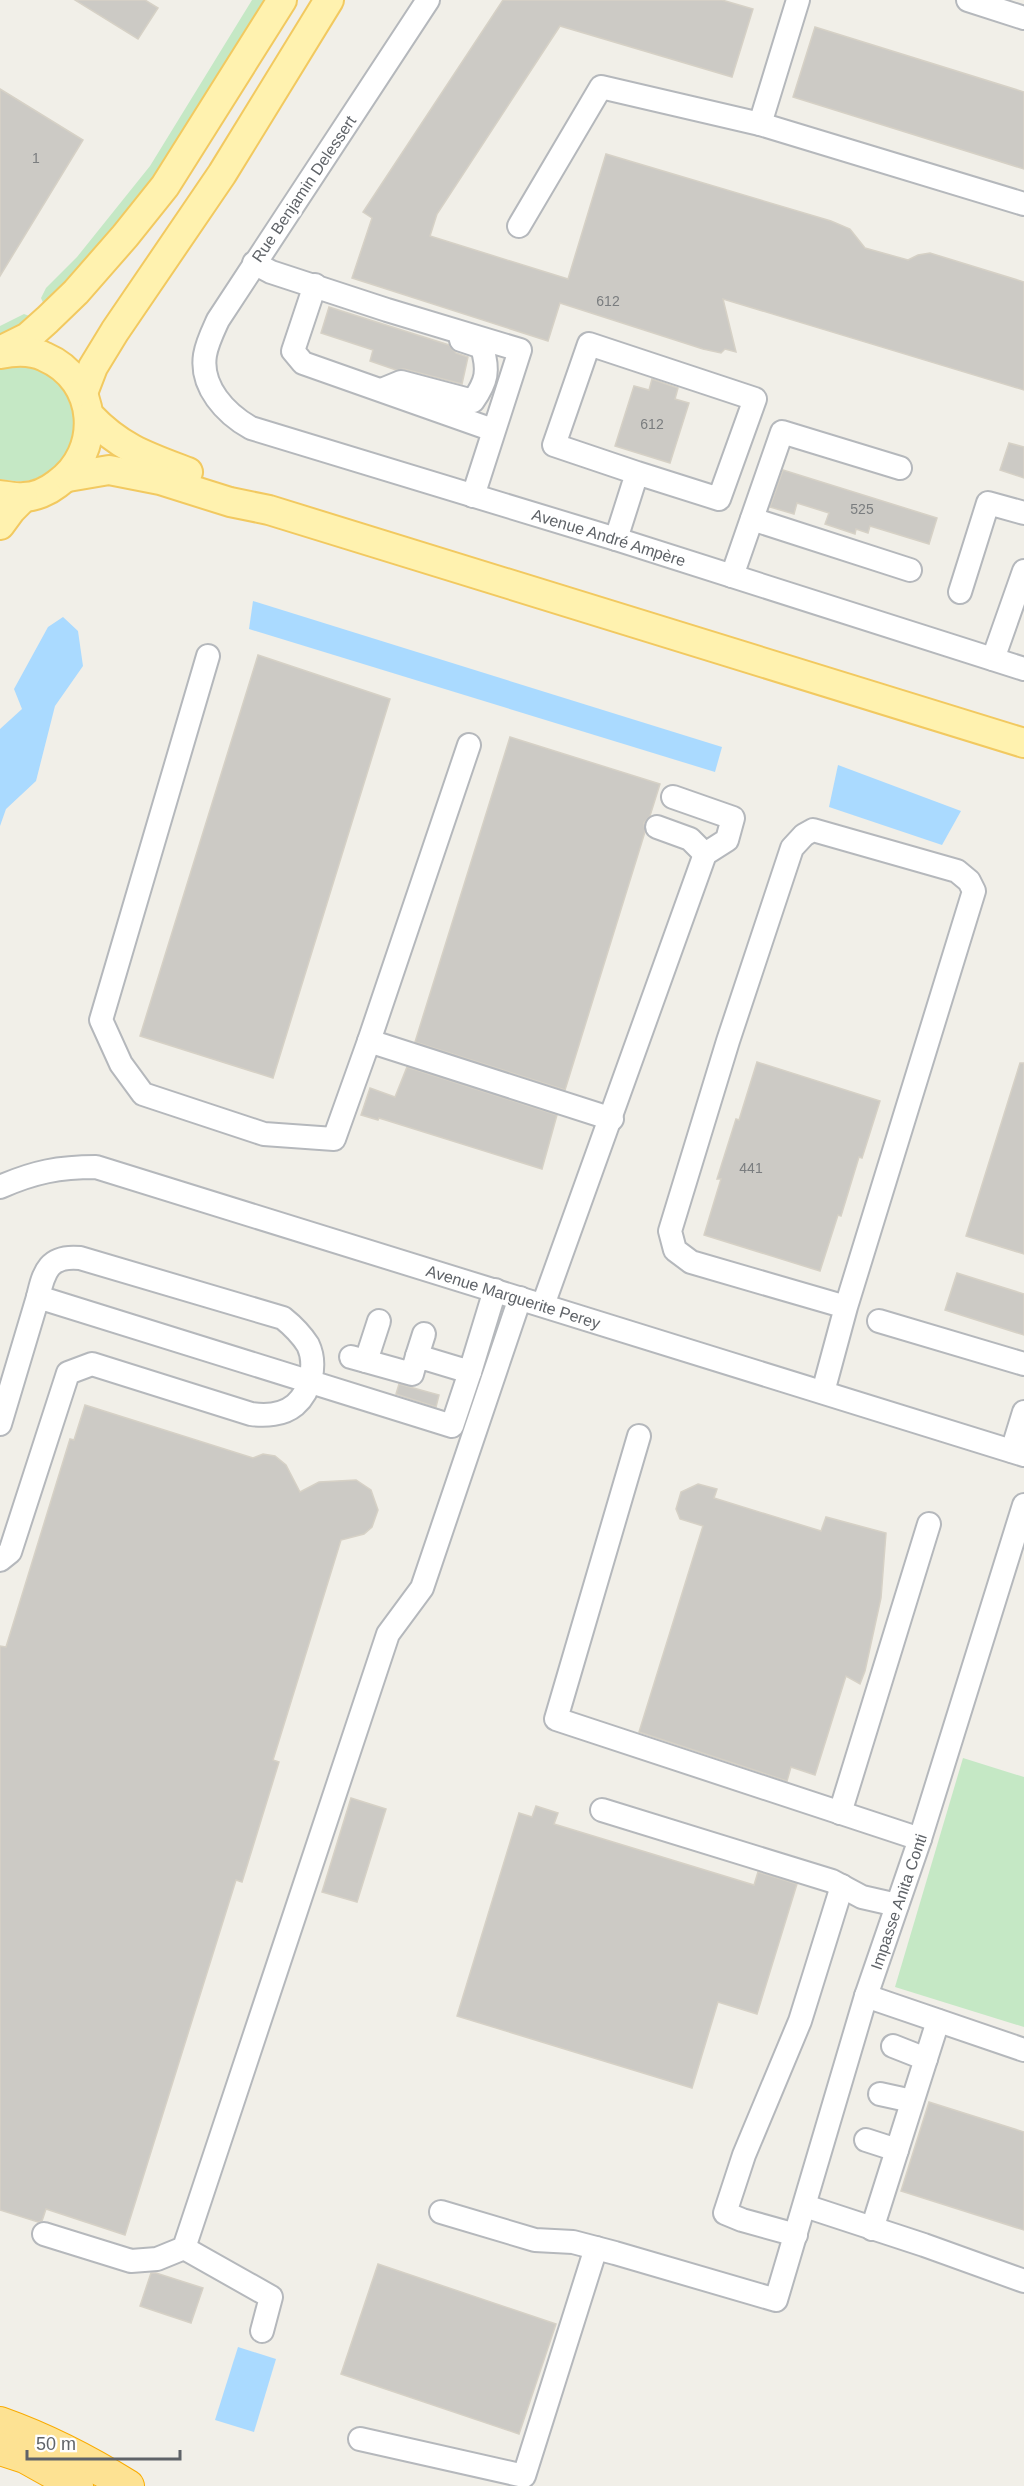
<svg xmlns="http://www.w3.org/2000/svg" width="1024" height="2486" font-family="Helvetica,sans-serif">
  <style>
    .green { fill: #c5e8c5 }
    .water { fill: #aadaff }
    .building { fill: #cccac5; stroke: #d6d1c6; stroke-width: 1.5 }
    .lines { fill: none; stroke-linecap: round; stroke-linejoin: round }
    .minor-casing { stroke: #b5b8bc; stroke-width: 26 }
    .major-casing { stroke: #f2c960; stroke-width: 32 }
    .highway-casing { stroke: #f9ab00; stroke-width: 34 }
    .minor { stroke: #fff; stroke-width: 22 }
    .major { stroke: #fff2af; stroke-width: 28 }
    .highway { stroke: #fde293; stroke-width: 32 }
    .labels { text-anchor: middle; dominant-baseline: central; stroke-width: 6; stroke-linejoin: round; paint-order: stroke }
    .number-label { font-size: 14px; fill: #7a7d7f }
    .street-label { font-size: 16px; fill: #5f6368; stroke: #fff }
  </style>
  <rect width="100%" height="100%" fill="#f1efe8"/>
  <g class="green">
    <polygon points="252,0 267,0 153,181 86,263 44,305 41,298 46,288 77,257 150,166"/>
    <polygon points="24,314 32,317 24,325 0,337 0,326"/>
    <path d="M 26,364 C 38,369 49,373 59,382 C 89,412 74,463 37,478 C 25,483 12,481 0,479 L 0,367 Z"/>
    <polygon points="963,1758 1024,1777 1024,2027 895,1987"/>
  </g>
  <g class="water">
    <polygon points="253,601 722,747 715,772 249,629"/>
    <polygon points="63,617 78,631 83,666 55,706 36,781 6,809 0,826 0,729 22,709 14,689 48,627"/>
    <polygon points="838,765 961,811 942,845 829,807"/>
    <polygon points="238,2347 276,2359 254,2432 215,2420"/>
  </g>
  <g class="building">
    <polygon points="75,0 145,0 158,8 138,39"/>
    <polygon points="503,0 722,0 753,9 732,77 560,26 437,214 430,236 568,279 606,154 831,221 850,229 865,248 908,260 918,255 930,253 1024,282 1024,390 723,299 736,352 725,349 721,353 703,349 560,303 548,341 352,278 372,218 363,212"/>
    <polygon points="815,27 1024,92 1024,169 793,97"/>
    <polygon points="0,89 83,140 0,276"/>
    <polygon points="329,307 449,345 456,353 468,357 462,384 404,369 396,370 370,361 373,350 321,333"/>
    <polygon points="652,379 678,388 675,399 689,403 670,463 615,446 634,386 649,390"/>
    <polygon points="1009,443 1024,447 1024,478 1000,470"/>
    <polygon points="783,470 937,518 929,544 870,526 868,533 856,529 855,534 825,524 829,513 797,503 794,514 770,507"/>
    <polygon points="258,655 390,699 273,1078 140,1036"/>
    <polygon points="510,737 660,784 650,816 644,823 645,832 565,1090 415,1042"/>
    <polygon points="757,1062 880,1101 862,1158 859,1157 841,1216 838,1215 820,1271 704,1235 721,1179 717,1179 736,1119 739,1120"/>
    <polygon points="1020,1063 1024,1063 1024,1254 966,1236"/>
    <polygon points="407,1067 557,1115 542,1169 379,1118 378,1120 361,1115 370,1088 395,1097"/>
    <polygon points="957,1273 1024,1294 1024,1335 945,1310"/>
    <polygon points="399,1384 439,1395 436,1407 396,1394"/>
    <polygon points="85,1405 253,1458 263,1454 275,1456 286,1465 300,1492 319,1482 356,1480 371,1490 378,1510 372,1527 364,1534 341,1540 273,1760 279,1762 242,1882 236,1880 125,2235 46,2209 42,2221 38,2222 0,2210 0,1646 6,1647 70,1439 74,1440"/>
    <polygon points="698,1484 717,1489 714,1498 821,1531 826,1517 886,1533 881,1598 865,1671 860,1684 846,1676 815,1775 791,1767 787,1781 639,1732 703,1526 680,1519 676,1509 681,1492"/>
    <polygon points="351,1798 386,1809 357,1902 322,1892"/>
    <polygon points="536,1806 558,1813 554,1824 754,1885 758,1872 797,1884 757,2014 718,2002 692,2088 457,2016 519,1813 532,1817"/>
    <polygon points="929,2102 1024,2132 1024,2230 901,2191"/>
    <polygon points="378,2264 556,2324 519,2434 341,2374"/>
    <polygon points="151,2273 156,2273 203,2288 191,2323 140,2306"/>
  </g>
  <g class="lines">
    <g class="minor-casing">
      <g id="minor">
        <path id="s1" d="M 428,0 L 218,320 C 213,331 207,343 205,355 C 200,387 226,414 251,428 L 616,539 L 1024,669"/>
        <polyline points="968,0 1024,18"/>
        <polyline points="760,124 798,0"/>
        <polyline points="519,226 601,87 760,124 1024,204"/>
        <polyline points="254,263 271,272 387,310 520,350 473,496"/>
        <polyline points="315,285 293,351 303,363 493,430"/>
        <path d="M 384,389 L 401,382 L 473,401 C 487,381 489,371 482,347 L 461,340"/>
        <polyline points="752,519 910,570"/>
        <polyline points="616,539 637,473 719,499 755,399 589,344 554,445 637,473"/>
        <polyline points="732,576 782,432 900,468"/>
        <polyline points="960,592 988,503 1024,513"/>
        <polyline points="208,656 101,1020 121,1064 143,1094 264,1134 334,1139 369,1041 469,745"/>
        <polyline points="993,659 1024,571"/>
        <polyline points="657,827 690,839 705,854"/>
        <polyline points="369,1041 612,1119"/>
        <path id="s2" d="M 0,1187 C 34,1172 59,1167 96,1167 L 1024,1455"/>
        <polyline points="543,1305 705,854 727,840 733,818 673,797"/>
        <polyline points="879,1321 1024,1364"/>
        <polyline points="417,1356 424,1334"/>
        <polyline points="351,1357 412,1374 417,1356 470,1372 495,1290"/>
        <polyline points="366,1361 379,1321"/>
        <polyline points="823,1392 846,1307 974,891 969,881 957,871 813,830 804,835 792,848 728,1041 670,1231 675,1250 691,1262 846,1307"/>
        <polyline points="0,1424 38,1297 452,1426 470,1372"/>
        <polyline points="639,1436 556,1719 920,1839"/>
        <polyline points="1012,1451 1024,1412"/>
        <path d="M 0,1560 L 10,1552 L 68,1373 L 92,1364 L 251,1414 C 265,1416 283,1415 295,1405 C 311,1391 317,1364 308,1345 C 301,1334 293,1326 283,1318 L 80,1258 C 49,1255 44,1271 38,1297"/>
        <polyline points="602,1810 832,1881 862,1897 897,1905"/>
        <polyline points="840,1813 929,1524"/>
        <polyline points="866,1996 1024,2050"/>
        <polyline points="893,2046 926,2059"/>
        <polyline points="880,2094 912,2101"/>
        <polyline points="866,2140 897,2150 938,2021"/>
        <polyline points="805,2206 924,2245 1024,2281"/>
        <path id="s3" d="M 441,2212 L 535,2240 L 573,2242 L 615,2253 L 776,2300 L 866,1996 L 920,1839 L 1024,1505"/>
        <polyline points="872,2229 897,2150"/>
        <polyline points="44,2234 131,2261 157,2259 184,2248 388,1634 422,1588 520,1298"/>
        <polyline points="796,2235 742,2220 725,2213 744,2155 800,2021 842,1886"/>
        <polyline points="184,2248 271,2297 262,2331"/>
        <polyline points="360,2439 524,2476 596,2248"/>
      </g>
    </g>
    <g class="major-casing">
      <g id="major">
        <polyline points="0,351 28,337 47,320 76,292 125,236 165,186 282,0"/>
        <path d="M 0,354 C 15,351 31,350 45,357 C 99,380 103,452 57,484 C 48,491 35,497 23,497 C 16,498 7,496 0,495"/>
        <polyline points="83,393 93,367 115,331 222,174 329,0"/>
        <path d="M 90,416 C 120,448 148,457 188,472"/>
        <polyline points="68,477 109,470 160,480 230,502 269,510 1024,743"/>
        <polyline points="0,525 11,510 23,498"/>
      </g>
    </g>
    <g class="highway-casing">
      <g id="highway">
        <path d="M 0,2423 C 45,2439 88,2461 128,2486"/>
        <polyline points="0,2449 25,2457 77,2486"/>
      </g>
    </g>
    <use href="#minor" class="minor"/>
    <use href="#major" class="major"/>
    <use href="#highway" class="highway"/>
  </g>
  <g class="labels">
    <g class="number-label">
      <text x="36" y="158">1</text>
      <text x="608" y="301">612</text>
      <text x="652" y="424">612</text>
      <text x="862" y="509">525</text>
      <text x="751" y="1168">441</text>
    </g>
    <g class="street-label">
      <text transform="translate(304 189) rotate(-56)">Rue Benjamin Delessert</text>
      <text stroke="none"><textPath href="#s1" startOffset="886">Avenue André Ampère</textPath></text>
      <text stroke="none"><textPath href="#s2" startOffset="536">Avenue Marguerite Perey</textPath></text>
      <text stroke="none"><textPath href="#s3" startOffset="764">Impasse Anita Conti</textPath></text>
    </g>
  </g>
  <path d="M27 2450v9h153v-9" fill="none" stroke="#5f6368" stroke-width="3"/>
  <text x="36" y="2450" font-size="18" fill="#5f6368" stroke="#ffffff" stroke-width="4.5" paint-order="stroke">50 m</text>
</svg>
